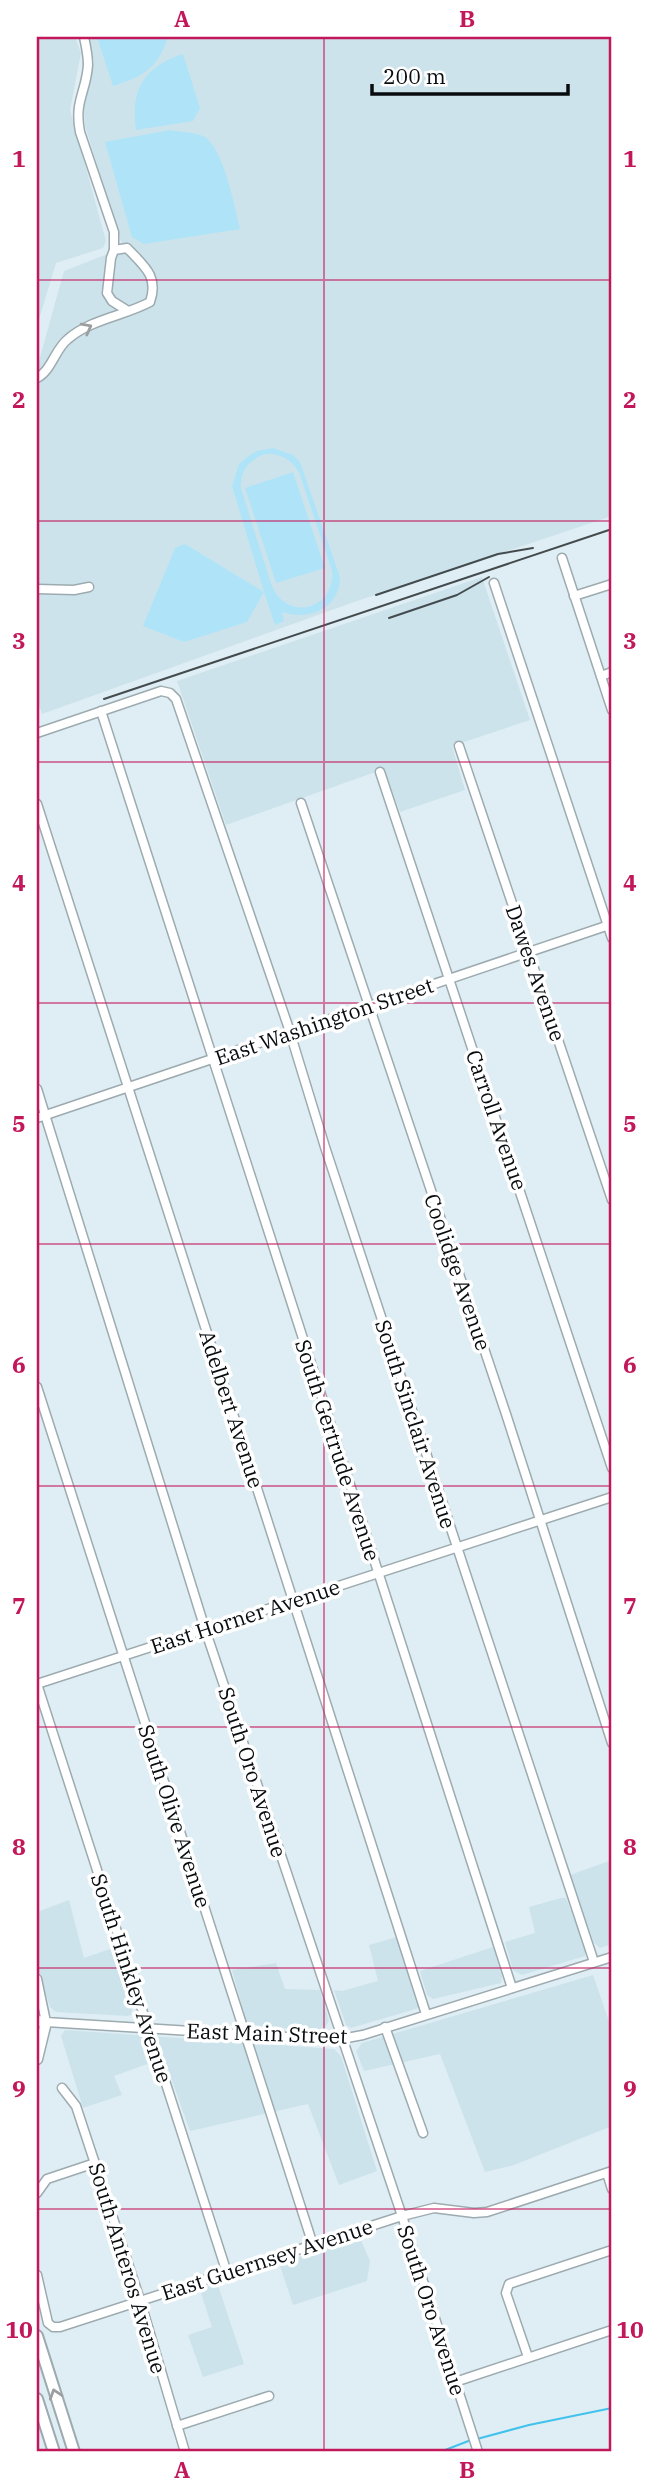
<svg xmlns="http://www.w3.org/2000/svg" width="649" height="2489" font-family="'IBM Plex Serif',serif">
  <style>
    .built { fill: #cce3eb }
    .green { fill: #afe4f8; fill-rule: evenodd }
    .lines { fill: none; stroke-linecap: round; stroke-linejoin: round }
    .stream { stroke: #41c2ec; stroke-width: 2 }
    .minor-casing { stroke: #9dabb0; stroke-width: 11 }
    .major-casing { stroke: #9dabb0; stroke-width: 13 }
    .highway-casing { stroke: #9dabb0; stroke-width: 14 }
    .minor { stroke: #fff; stroke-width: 8 }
    .major { stroke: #fff; stroke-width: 10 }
    .highway { stroke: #fff; stroke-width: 10 }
    .rail { stroke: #434b4e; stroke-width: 2 }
    .oneway { stroke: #9c9e9f }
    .grid { fill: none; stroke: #c2185b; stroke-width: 2; stroke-opacity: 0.55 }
    .labels { text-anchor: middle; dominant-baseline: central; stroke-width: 7; stroke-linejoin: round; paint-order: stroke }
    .street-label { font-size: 21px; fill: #080c0e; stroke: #fff }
    .neatline { fill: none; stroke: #c2185b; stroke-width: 2.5 }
    .grid-label { font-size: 23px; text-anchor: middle; font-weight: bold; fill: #c2185b }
  </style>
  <rect width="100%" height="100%" fill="#dfeef4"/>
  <g class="built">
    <polygon points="37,37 75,37 81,53 70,110 106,241 103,248 56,263 37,326"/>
    <polygon points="89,37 612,37 612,516 354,602 42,714 37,700 37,368 64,271 123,248 85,126 84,109 94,62"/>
    <polygon points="482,577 530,720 452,746 465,790 400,812 384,769 226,825 177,681"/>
    <polygon points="612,1860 612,1944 600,1948 594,1943 570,1875"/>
    <polygon points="561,1898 566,1898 586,1949 585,1956 522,1975 513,1970 505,1942 535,1933 529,1907"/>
    <polygon points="69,1900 84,1958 116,1947 133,2005 131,2015 127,2016 56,2012 50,2007 37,1966 37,1912"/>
    <polygon points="397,1937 419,2008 351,2028 346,2025 334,1990 342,1991 378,1981 369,1945"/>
    <polygon points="493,1947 502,1976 501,1983 433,1999 427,1995 420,1971"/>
    <polygon points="276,1963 285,1989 320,1990 329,2021 324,2029 314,2031 254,2025 246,2021 232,1970"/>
    <polygon points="593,1975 612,2030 612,2126 514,2165 485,2172 440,2054 364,2071 356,2051 362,2043"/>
    <polygon points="65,2030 334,2049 341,2056 377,2171 339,2185 308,2104 190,2131 164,2058 114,2076 122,2095 83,2108 61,2036"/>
    <polygon points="360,2238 370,2261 367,2281 293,2305 279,2263"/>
    <polygon points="217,2282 244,2364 203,2377 188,2335 212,2327 199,2287"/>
  </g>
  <g class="green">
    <path d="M 97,37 L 168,37 C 157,69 144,76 113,86 Z"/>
    <path d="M 183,54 L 200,108 L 193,121 L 136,130 C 130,89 144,67 183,54 Z"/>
    <path d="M 170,130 C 180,132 194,132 203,136 C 223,145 235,208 240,229 L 144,244 L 132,237 L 105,142 Z"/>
    <path d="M 273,448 L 293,455 L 300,462 L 340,577 C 340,609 308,621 282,612 L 284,621 L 275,625 L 264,592 L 247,622 L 184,642 L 143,626 L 175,548 L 185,544 L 264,592 L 232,486 L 239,464 L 247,457 L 257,451 ZM 265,454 C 280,453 291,459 299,472 L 332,571 C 333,583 329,597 317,603 C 304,611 288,608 278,596 C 270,587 268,572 264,561 C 256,537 249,513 241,488 C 240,471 249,460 265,454 Z"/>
    <polygon points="293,472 325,568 276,583 245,488"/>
  </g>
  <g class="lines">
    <g class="stream">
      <polyline points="477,2439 529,2425 612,2408"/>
      <polyline points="440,2452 471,2440"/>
    </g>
    <g class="minor-casing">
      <g id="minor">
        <path d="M 84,37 C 86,46 88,55 88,65 C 86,93 74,101 80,132 L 114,232 L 114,250 L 111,258 L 107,293 L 112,301 L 128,311"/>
        <path d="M 37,378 C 52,370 55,349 68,339 C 91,319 124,316 150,302 C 159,276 144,266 127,248 L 114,250"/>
        <polyline points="562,558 612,710"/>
        <polyline points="494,583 612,938"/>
        <polyline points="37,589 74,590 89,587"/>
        <polyline points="574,596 612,584"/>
        <polyline points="601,676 612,672"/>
        <polyline points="101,711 512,1988"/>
        <polyline points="37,733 161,691 170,693 176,699 288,1026 325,1147 594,1962"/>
        <polyline points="459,746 612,1200"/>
        <polyline points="380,772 612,1468"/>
        <polyline points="301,803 506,1414 612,1743"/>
        <polyline points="37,804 426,2014"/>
        <polyline points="37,1089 205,1629 402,2216 478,2452"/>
        <polyline points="37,1118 612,924"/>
        <polyline points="37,1387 313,2245"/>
        <polyline points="37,1684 227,2273"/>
        <polyline points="37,1684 612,1497"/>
        <polyline points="37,1979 46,2022 304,2038 341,2039 363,2035 612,1957"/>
        <polyline points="385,2027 423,2133"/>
        <polyline points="62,2088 76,2106 140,2300 185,2452"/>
        <polyline points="607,2173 612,2189"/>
        <polyline points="37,2193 47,2179 95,2163"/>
        <polyline points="37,2275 48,2323 53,2327 60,2327 402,2216 434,2208 474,2213 487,2212 612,2171"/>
        <polyline points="528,2357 506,2293 509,2284 612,2250"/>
        <polyline points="455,2382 612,2330"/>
        <polyline points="177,2426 269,2396"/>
      </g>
    </g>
    <g class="major-casing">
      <polyline id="major" points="37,2021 46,2022 37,2059"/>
    </g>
    <g class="highway-casing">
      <g id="highway">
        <polyline points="37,2336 74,2452"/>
        <polyline points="37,2399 54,2452"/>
      </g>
    </g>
    <use href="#minor" class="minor"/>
    <use href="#major" class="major"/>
    <use href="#highway" class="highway"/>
    <g class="rail">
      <polyline points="376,595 498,554 533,548"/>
      <polyline points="389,618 457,595 489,577"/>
      <polyline points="104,699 612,529"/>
    </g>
  </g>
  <defs><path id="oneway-chevron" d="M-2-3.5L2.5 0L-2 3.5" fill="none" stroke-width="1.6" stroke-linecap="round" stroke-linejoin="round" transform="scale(1.75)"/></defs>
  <g class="oneway">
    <use href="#oneway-chevron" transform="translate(87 328) rotate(-28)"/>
    <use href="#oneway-chevron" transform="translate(55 2394) rotate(-108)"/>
  </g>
  <path class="grid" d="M 324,37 L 324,2452M 37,280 L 612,280M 37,521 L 612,521M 37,762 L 612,762M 37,1003 L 612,1003M 37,1244 L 612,1244M 37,1486 L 612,1486M 37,1727 L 612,1727M 37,1968 L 612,1968M 37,2209 L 612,2209"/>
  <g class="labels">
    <g class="street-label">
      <text transform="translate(536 973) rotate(71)">Dawes Avenue</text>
      <text transform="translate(324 1021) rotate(-19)">East Washington Street</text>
      <text transform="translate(497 1120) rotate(71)">Carroll Avenue</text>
      <text transform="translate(458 1272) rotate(71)">Coolidge Avenue</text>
      <text transform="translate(232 1409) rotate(72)">Adelbert Avenue</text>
      <text transform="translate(416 1424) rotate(72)">South Sinclair Avenue</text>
      <text transform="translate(338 1450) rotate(72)">South Gertrude Avenue</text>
      <text transform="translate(245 1616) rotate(-18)">East Horner Avenue</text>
      <text transform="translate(253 1772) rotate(72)">South Oro Avenue</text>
      <text transform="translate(175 1816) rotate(72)">South Olive Avenue</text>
      <text transform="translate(132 1978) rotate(72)">South Hinkley Avenue</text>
      <text transform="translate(267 2033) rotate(2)">East Main Street</text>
      <text transform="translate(267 2259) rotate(-18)">East Guernsey Avenue</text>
      <text transform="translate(128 2268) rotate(73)">South Anteros Avenue</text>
      <text transform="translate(432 2310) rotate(72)">South Oro Avenue</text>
    </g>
  </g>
  <rect width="649" height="2489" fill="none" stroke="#ffffff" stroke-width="77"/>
  <path d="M372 84v10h196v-10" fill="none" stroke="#080c0e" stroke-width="3.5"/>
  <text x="383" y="84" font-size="21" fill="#080c0e" stroke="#ffffff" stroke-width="5" paint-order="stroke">200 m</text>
  <rect x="38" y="38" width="572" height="2412" class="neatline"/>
  <g class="grid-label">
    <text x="182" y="27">A</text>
    <text x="467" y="27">B</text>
    <text x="19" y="167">1</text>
    <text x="630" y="167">1</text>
    <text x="19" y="408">2</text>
    <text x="630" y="408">2</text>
    <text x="19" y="649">3</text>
    <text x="630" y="649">3</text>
    <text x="19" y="891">4</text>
    <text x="630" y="891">4</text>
    <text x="19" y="1132">5</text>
    <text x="630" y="1132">5</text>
    <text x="19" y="1373">6</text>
    <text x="630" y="1373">6</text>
    <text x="19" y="1614">7</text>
    <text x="630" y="1614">7</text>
    <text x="19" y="1855">8</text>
    <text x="630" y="1855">8</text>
    <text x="19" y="2097">9</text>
    <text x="630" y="2097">9</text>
    <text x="19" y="2338">10</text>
    <text x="630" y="2338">10</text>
    <text x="182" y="2478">A</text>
    <text x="467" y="2478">B</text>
  </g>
</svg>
